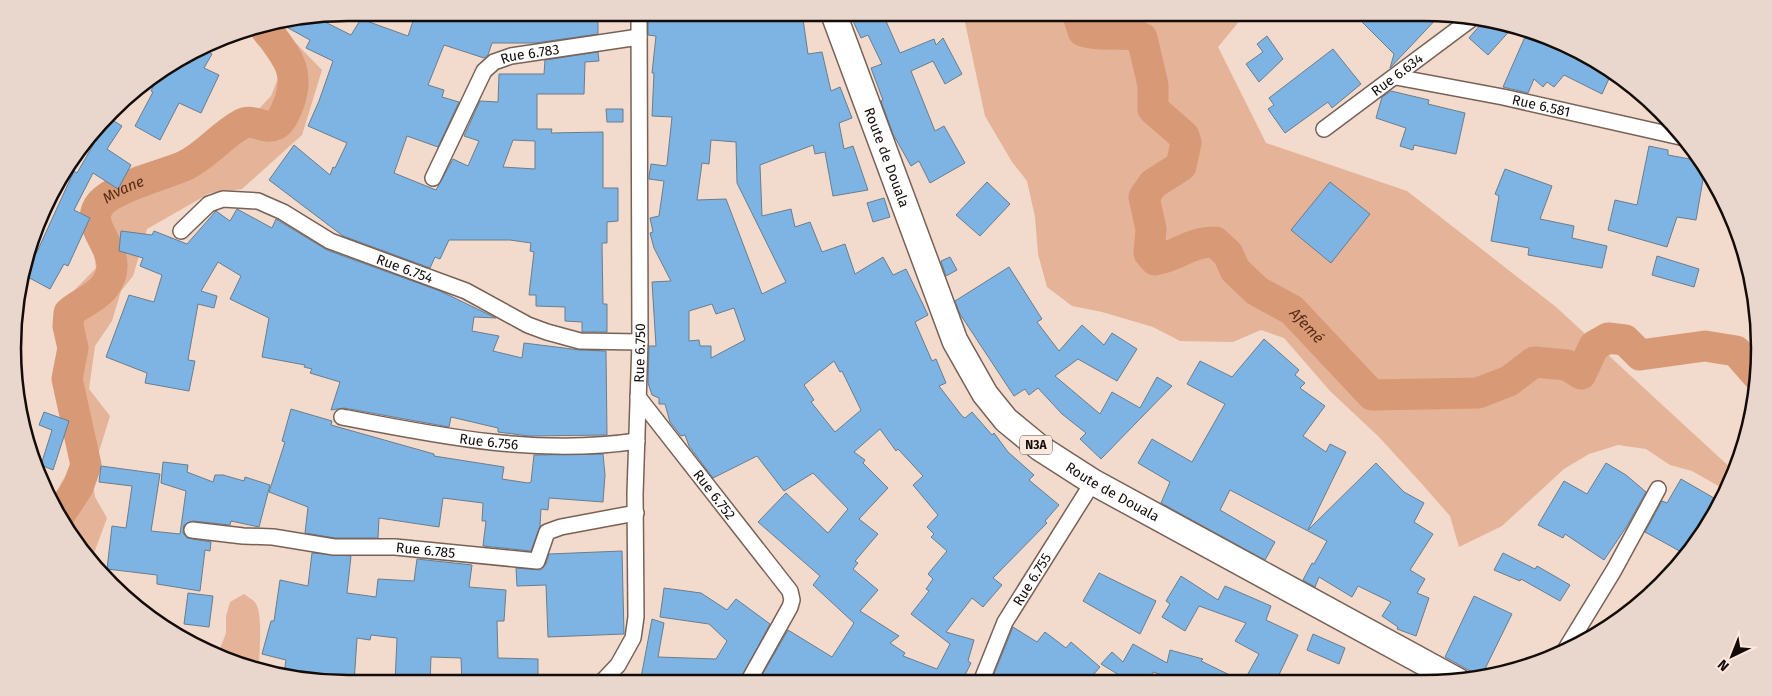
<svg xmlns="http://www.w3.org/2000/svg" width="1772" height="696" font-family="'Fira Sans',sans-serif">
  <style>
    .green { fill: #e5b398 }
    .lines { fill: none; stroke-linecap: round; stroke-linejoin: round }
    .river { stroke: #d89976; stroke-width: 31 }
    .building { fill: #7db4e4; stroke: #6b7d8d; fill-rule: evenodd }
    .minor-casing { stroke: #786257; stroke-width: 18 }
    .trunk-casing { stroke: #786257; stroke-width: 28 }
    .minor { stroke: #fff; stroke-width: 15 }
    .trunk { stroke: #fff; stroke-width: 25 }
    .labels { text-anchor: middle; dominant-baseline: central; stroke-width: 4.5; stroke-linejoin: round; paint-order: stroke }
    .shield { fill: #fce8dd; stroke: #5a4e48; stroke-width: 1 }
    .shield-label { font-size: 12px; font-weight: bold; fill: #140c08 }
    .street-label { font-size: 14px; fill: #140c08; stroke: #fce8dd }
    .water-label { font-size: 15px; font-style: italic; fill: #552b12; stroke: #fce8dd }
    .rim { fill: none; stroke: #140c08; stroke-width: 2.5 }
  </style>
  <rect width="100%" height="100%" fill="#f2dacc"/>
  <g class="green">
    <polygon points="963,13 1246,13 1218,47 1266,143 1407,191 1556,307 1734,471 1727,486 1722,488 1692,471 1670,465 1646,449 1618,445 1589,454 1564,469 1502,526 1459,547 1450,516 1422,484 1379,437 1330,391 1284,338 1261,330 1233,342 1180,341 1153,327 1102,312 1072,306 1047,287 1038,254 1035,217 1027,181 1012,162 985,116"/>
    <polygon points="286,23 284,31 322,70 302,135 242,189 210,193 147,229 133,276 121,291 112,321 95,346 89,389 110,416 92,474 95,497 107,518 93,556 94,561 69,534 54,505 61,483 74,462 78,438 58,380 60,318 63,302 96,268 91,234 93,209 104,184 133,167 166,157 190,160 224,124 256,112 271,96 283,66 259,27"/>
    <path d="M 244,594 C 248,597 254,600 256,604 C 263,615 259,653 259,669 L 240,666 L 218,654 L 226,633 L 226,616 L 230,602 Z"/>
  </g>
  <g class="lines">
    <g class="river">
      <path id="s1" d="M 1077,12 L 1083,31 C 1103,38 1126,30 1142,38 L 1153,85 L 1153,109 L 1184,136 L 1186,143 L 1181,166 L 1153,184 L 1144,197 L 1151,229 L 1149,253 L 1155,260 C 1179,256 1189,242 1215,242 L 1228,254 L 1235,270 L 1257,291 L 1292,310 L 1372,395 L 1478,393 L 1509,381 L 1534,362 L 1567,365 L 1581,374 L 1594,346 L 1608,338 L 1625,340 L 1640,355 L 1705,346 L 1736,351 L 1757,375"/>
      <path id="s2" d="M 59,516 L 78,487 L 86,465 L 67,379 L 73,348 L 68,326 L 69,313 C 80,303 95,299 105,286 C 130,251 79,229 101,203 C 115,187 163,175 184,166 C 206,156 221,135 242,124 C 253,118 265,130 275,125 C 282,122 286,110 289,103 C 299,74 290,61 273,38 C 270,34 266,31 264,26"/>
    </g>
  </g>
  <g class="building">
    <path d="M 416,12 L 598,12 L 598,34 L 535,43 L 492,43 L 488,55 L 484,58 L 444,45 L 428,85 L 444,90 L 442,97 L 459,102 L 438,147 L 407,136 L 394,173 L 436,190 L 453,159 L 468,166 L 479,141 L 464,136 L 480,101 L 498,102 L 499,74 L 544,74 L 545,60 L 598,52 L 599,61 L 585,62 L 584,94 L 537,94 L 537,129 L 552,129 L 551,133 L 603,132 L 603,188 L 618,188 L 618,221 L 607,222 L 607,243 L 602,243 L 603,304 L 607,304 L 607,332 L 582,332 L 582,322 L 565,321 L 565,307 L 536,306 L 536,295 L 529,295 L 534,252 L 530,251 L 531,243 L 510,240 L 449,240 L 440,259 L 435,257 L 430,268 L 343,236 L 269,180 L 294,145 L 330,175 L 333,167 L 335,168 L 347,143 L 308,126 L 319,101 L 333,61 L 306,48 L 310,40 L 281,24 L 317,18 L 351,35 L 361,19 L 408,36 ZM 513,140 L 535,141 L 535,169 L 503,167 Z"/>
    <path d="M 648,12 L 802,12 L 808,54 L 822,52 L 831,91 L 840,87 L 852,118 L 839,123 L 844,149 L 853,146 L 868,190 L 833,196 L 825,152 L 815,154 L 813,145 L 760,165 L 762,216 L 791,209 L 795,227 L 810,222 L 822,252 L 845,244 L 855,274 L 883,257 L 893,275 L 906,269 L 928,315 L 915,322 L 932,361 L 936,359 L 946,383 L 939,386 L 962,416 L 965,418 L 972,412 L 992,435 L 994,433 L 1008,452 L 1034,475 L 1029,480 L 1059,505 L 1045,521 L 1047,523 L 993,578 L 1002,585 L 983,607 L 972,598 L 946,632 L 974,640 L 968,661 L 971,663 L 963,679 L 968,682 L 758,682 L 788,630 L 832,657 L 854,623 L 813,585 L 820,576 L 758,522 L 786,493 L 828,533 L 848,509 L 813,473 L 784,491 L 757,456 L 713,478 L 689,446 L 685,435 L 681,436 L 670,422 L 665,404 L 659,404 L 659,398 L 652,395 L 648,383 L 649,346 L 656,346 L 652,282 L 671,281 L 654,248 L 650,233 L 653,232 L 650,218 L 659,216 L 664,181 L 649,179 L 649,177 L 651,164 L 666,166 L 667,164 L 672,117 L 652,116 L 654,73 L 652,73 L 656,36 L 648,35 ZM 711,140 L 736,142 L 737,183 L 786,282 L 762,294 L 726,199 L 697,200 L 702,163 L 709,164 ZM 712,304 L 716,314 L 734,308 L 745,340 L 711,358 L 711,346 L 700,346 L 699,340 L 689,341 L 689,311 ZM 834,361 L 840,372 L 842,371 L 861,410 L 835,432 L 811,402 L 814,400 L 804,385 ZM 880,429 L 896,451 L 898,449 L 923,476 L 913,485 L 938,515 L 927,527 L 934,534 L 931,537 L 947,551 L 928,574 L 933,579 L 926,589 L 929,591 L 911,614 L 950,644 L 937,669 L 903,656 L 905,653 L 890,643 L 899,636 L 860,611 L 878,590 L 853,569 L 858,563 L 855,561 L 878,534 L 859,519 L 888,488 L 863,463 L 865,460 L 854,452 Z"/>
    <polygon points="867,12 882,12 900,53 934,39 936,45 943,38 962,74 945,84 933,61 911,71 935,131 944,126 965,163 930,183 919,161 911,166 893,134 881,101 883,100 871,68 882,64 868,35 861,38 852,19"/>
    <polygon points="1352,12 1424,12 1440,15 1390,68 1394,54"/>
    <polygon points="1489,23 1513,27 1488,55 1469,38 1481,24 1485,28"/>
    <polygon points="1528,30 1592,57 1612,72 1602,94 1564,75 1554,87 1547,82 1543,87 1534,79 1528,93 1503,87"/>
    <polygon points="1267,36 1283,59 1259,82 1246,64 1263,52 1257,44"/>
    <polygon points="202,48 212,54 204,68 219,75 201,113 179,103 160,140 135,126 153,92 151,91 159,73 180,57"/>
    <polygon points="1333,49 1361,84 1332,108 1328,102 1285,133 1268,109 1274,105 1269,98"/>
    <polygon points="1391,91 1429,100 1428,104 1465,113 1456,154 1414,145 1413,150 1400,146 1406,128 1376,118 1382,97"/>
    <polygon points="606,109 623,109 623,122 607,122"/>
    <polygon points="109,118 122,126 107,149 131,165 118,189 93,173 74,210 90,218 68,266 64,264 50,289 22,274 28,250 36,254 74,171 77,173 96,140 92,138"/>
    <polygon points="1649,146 1668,150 1668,155 1701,161 1705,168 1696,220 1677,217 1667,247 1608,230 1615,200 1637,205"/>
    <polygon points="1505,169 1552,186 1540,219 1574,226 1572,238 1607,246 1602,268 1528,255 1529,248 1491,241 1499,196 1495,194"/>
    <polygon points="987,182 1010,204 980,236 956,215"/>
    <polygon points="1330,182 1370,214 1331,263 1291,230"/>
    <polygon points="884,198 890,217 873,222 867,203"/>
    <polygon points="237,209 272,228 276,219 327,250 440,291 496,318 474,317 472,331 499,336 493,351 522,358 524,343 580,350 606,351 607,435 529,436 498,432 498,428 451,417 449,427 344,408 331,410 340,382 310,373 312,369 304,367 305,365 262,357 269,318 230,299 241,276 218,262 201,291 217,296 214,308 198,304 188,360 195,361 189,391 145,383 147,373 106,357 129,295 154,302 162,275 140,266 143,258 119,251 121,231 152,235 154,231 187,244 216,211 230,221"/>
    <polygon points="1657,256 1699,269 1694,287 1652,275"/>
    <polygon points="950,257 957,270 946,276 941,261"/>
    <polygon points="1009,267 1042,319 1037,322 1059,351 1082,325 1104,345 1112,333 1137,349 1117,381 1078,359 1055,376 1100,414 1112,392 1140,408 1157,377 1172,386 1101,459 1080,439 1086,433 1062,414 1038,388 1029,395 1025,389 1014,396 960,314 955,301"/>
    <polygon points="1264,339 1299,370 1295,375 1305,383 1300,388 1325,406 1303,436 1326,452 1330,444 1346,452 1308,530 1376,463 1404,492 1424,503 1414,522 1433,534 1410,570 1425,579 1417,593 1429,598 1416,636 1397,629 1398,627 1382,616 1391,602 1358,586 1352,597 1319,577 1315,587 1303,580 1312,563 1314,564 1327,541 1230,490 1220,510 1275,542 1265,560 1161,503 1170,482 1138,463 1152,439 1192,462 1225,404 1187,384 1200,361 1232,377"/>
    <polygon points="291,409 332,421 331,425 434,454 434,456 504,467 502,479 528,483 531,482 534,455 603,454 605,475 603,502 549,498 548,510 541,509 540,526 531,551 483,546 486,521 482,521 483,503 443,498 439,527 379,518 378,538 335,538 305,533 308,507 269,492 285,442 282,441"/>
    <polygon points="44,412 69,421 53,470 41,465 52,430 39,425"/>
    <polygon points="163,462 188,465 187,472 213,482 215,475 223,475 244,481 245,477 270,485 259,527 231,521 230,525 193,521 184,525 183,533 187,538 211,542 210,551 205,550 200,591 157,584 157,575 107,569 112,526 126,528 132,486 99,482 101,466 160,474 151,531 180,534 186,491 161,483"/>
    <polygon points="1606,463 1626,475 1646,492 1627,526 1604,560 1565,534 1563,538 1538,525 1564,481 1587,494"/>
    <polygon points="1681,479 1719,501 1685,554 1645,532 1662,501 1667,503"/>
    <polygon points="622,551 624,634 548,637 546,585 517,586 516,568 541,570 546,564 549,554"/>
    <polygon points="312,553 351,556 347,593 376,597 378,579 414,581 417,559 472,565 469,587 506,590 504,621 497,621 498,658 538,659 538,683 462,683 461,658 431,657 430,683 395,683 397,638 371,635 370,640 357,638 354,683 284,673 286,660 262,654 271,621 274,621 280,580 308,586"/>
    <polygon points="1503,553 1535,569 1537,566 1570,585 1560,601 1521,579 1520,581 1494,570"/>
    <polygon points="1099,573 1156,601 1140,634 1083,601"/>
    <polygon points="1181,576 1218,600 1225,586 1271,606 1266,620 1298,635 1276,681 1244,681 1259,654 1235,641 1246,623 1199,606 1185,631 1162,617 1170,604 1166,601"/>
    <polygon points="664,588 701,593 727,610 736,599 770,624 739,682 723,683 715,678 712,683 640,683 652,619 664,623 658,657 716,659 727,641 709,624 660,617"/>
    <polygon points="188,593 213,596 209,627 184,624"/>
    <polygon points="1474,596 1512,614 1481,677 1445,657"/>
    <polygon points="1013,627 1037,642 1045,632 1066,648 1071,642 1100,667 1087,682 1006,682 994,674"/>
    <polygon points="1313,634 1345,648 1339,664 1307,650"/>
    <polygon points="1133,644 1167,663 1170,650 1203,659 1201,661 1242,681 1183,681 1153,672 1148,681 1129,681 1101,664 1112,652 1123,662"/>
  </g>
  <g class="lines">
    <g class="minor-casing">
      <g id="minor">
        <path id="s3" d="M 1396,77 L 1503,97 L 1685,138"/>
        <path id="s4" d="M 1324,129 L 1470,20"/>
        <path id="s5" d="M 433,178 L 484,71 L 494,62 L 511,56 L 639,37"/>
        <path id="s6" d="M 181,231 L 209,204 L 223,199 L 258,201 L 283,212 L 330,241 L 466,291 L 528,325 L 547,332 L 580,341 L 640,342"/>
        <path id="s7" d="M 638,397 L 790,591 L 792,600 L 790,607 L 748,682"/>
        <path id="s8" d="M 342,417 C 439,436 538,456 637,441"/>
        <path id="s9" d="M 192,530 L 243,536 L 273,537 L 334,547 L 395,547 L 537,561 L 547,532 L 561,527 L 636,513"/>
        <polyline points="1564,652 1614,570 1658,489"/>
        <path id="s10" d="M 981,682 L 1005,622 L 1093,482"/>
        <path id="s11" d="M 601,683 L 618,665 L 633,638 L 636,617 L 635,494 L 640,342 L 639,12"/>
      </g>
    </g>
    <g class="trunk-casing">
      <g id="trunk">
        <path id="s12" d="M 833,12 L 955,341 L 985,394 L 1006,420 L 1040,448 L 1093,482 L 1458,681"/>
      </g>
    </g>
    <use href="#minor" class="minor"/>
    <use href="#trunk" class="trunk"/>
  </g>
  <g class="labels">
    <rect class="shield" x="1020" y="435.5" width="32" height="19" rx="4"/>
    <g class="shield-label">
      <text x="1036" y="445">N3A</text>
    </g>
    <g class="street-label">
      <text stroke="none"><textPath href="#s5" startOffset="169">Rue 6.783</textPath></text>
      <text stroke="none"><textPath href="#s4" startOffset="91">Rue 6.634</textPath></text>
      <text stroke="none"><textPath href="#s3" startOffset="148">Rue 6.581</textPath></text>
      <text stroke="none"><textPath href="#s12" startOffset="155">Route de Douala</textPath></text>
      <text stroke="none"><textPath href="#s6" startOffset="251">Rue 6.754</textPath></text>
      <text stroke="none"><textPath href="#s11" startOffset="341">Rue 6.750</textPath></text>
      <text stroke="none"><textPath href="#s8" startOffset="149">Rue 6.756</textPath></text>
      <text stroke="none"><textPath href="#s12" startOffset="574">Route de Douala</textPath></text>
      <text stroke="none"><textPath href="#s7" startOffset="124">Rue 6.752</textPath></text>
      <text stroke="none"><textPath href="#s9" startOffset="235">Rue 6.785</textPath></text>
      <text stroke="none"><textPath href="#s10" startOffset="115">Rue 6.755</textPath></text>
    </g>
    <g class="water-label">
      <text stroke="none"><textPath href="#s2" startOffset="374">Mvane</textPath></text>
      <text stroke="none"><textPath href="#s1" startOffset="529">Afemé</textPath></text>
    </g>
  </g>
  <path d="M0 0H1772V696H0ZM348 21H1424A327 327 0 0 1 1751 348V348A327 327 0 0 1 1424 675H348A327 327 0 0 1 21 348V348A327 327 0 0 1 348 21Z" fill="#e9d6cc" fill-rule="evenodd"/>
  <path class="rim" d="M348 21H1424A327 327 0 0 1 1751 348V348A327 327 0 0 1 1424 675H348A327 327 0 0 1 21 348V348A327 327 0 0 1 348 21Z"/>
  <g transform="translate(1732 656) rotate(223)" stroke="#fce8dd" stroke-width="4" paint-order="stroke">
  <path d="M0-4L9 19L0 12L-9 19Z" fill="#140c08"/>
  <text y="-8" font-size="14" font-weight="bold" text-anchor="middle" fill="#140c08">N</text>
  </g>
</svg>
